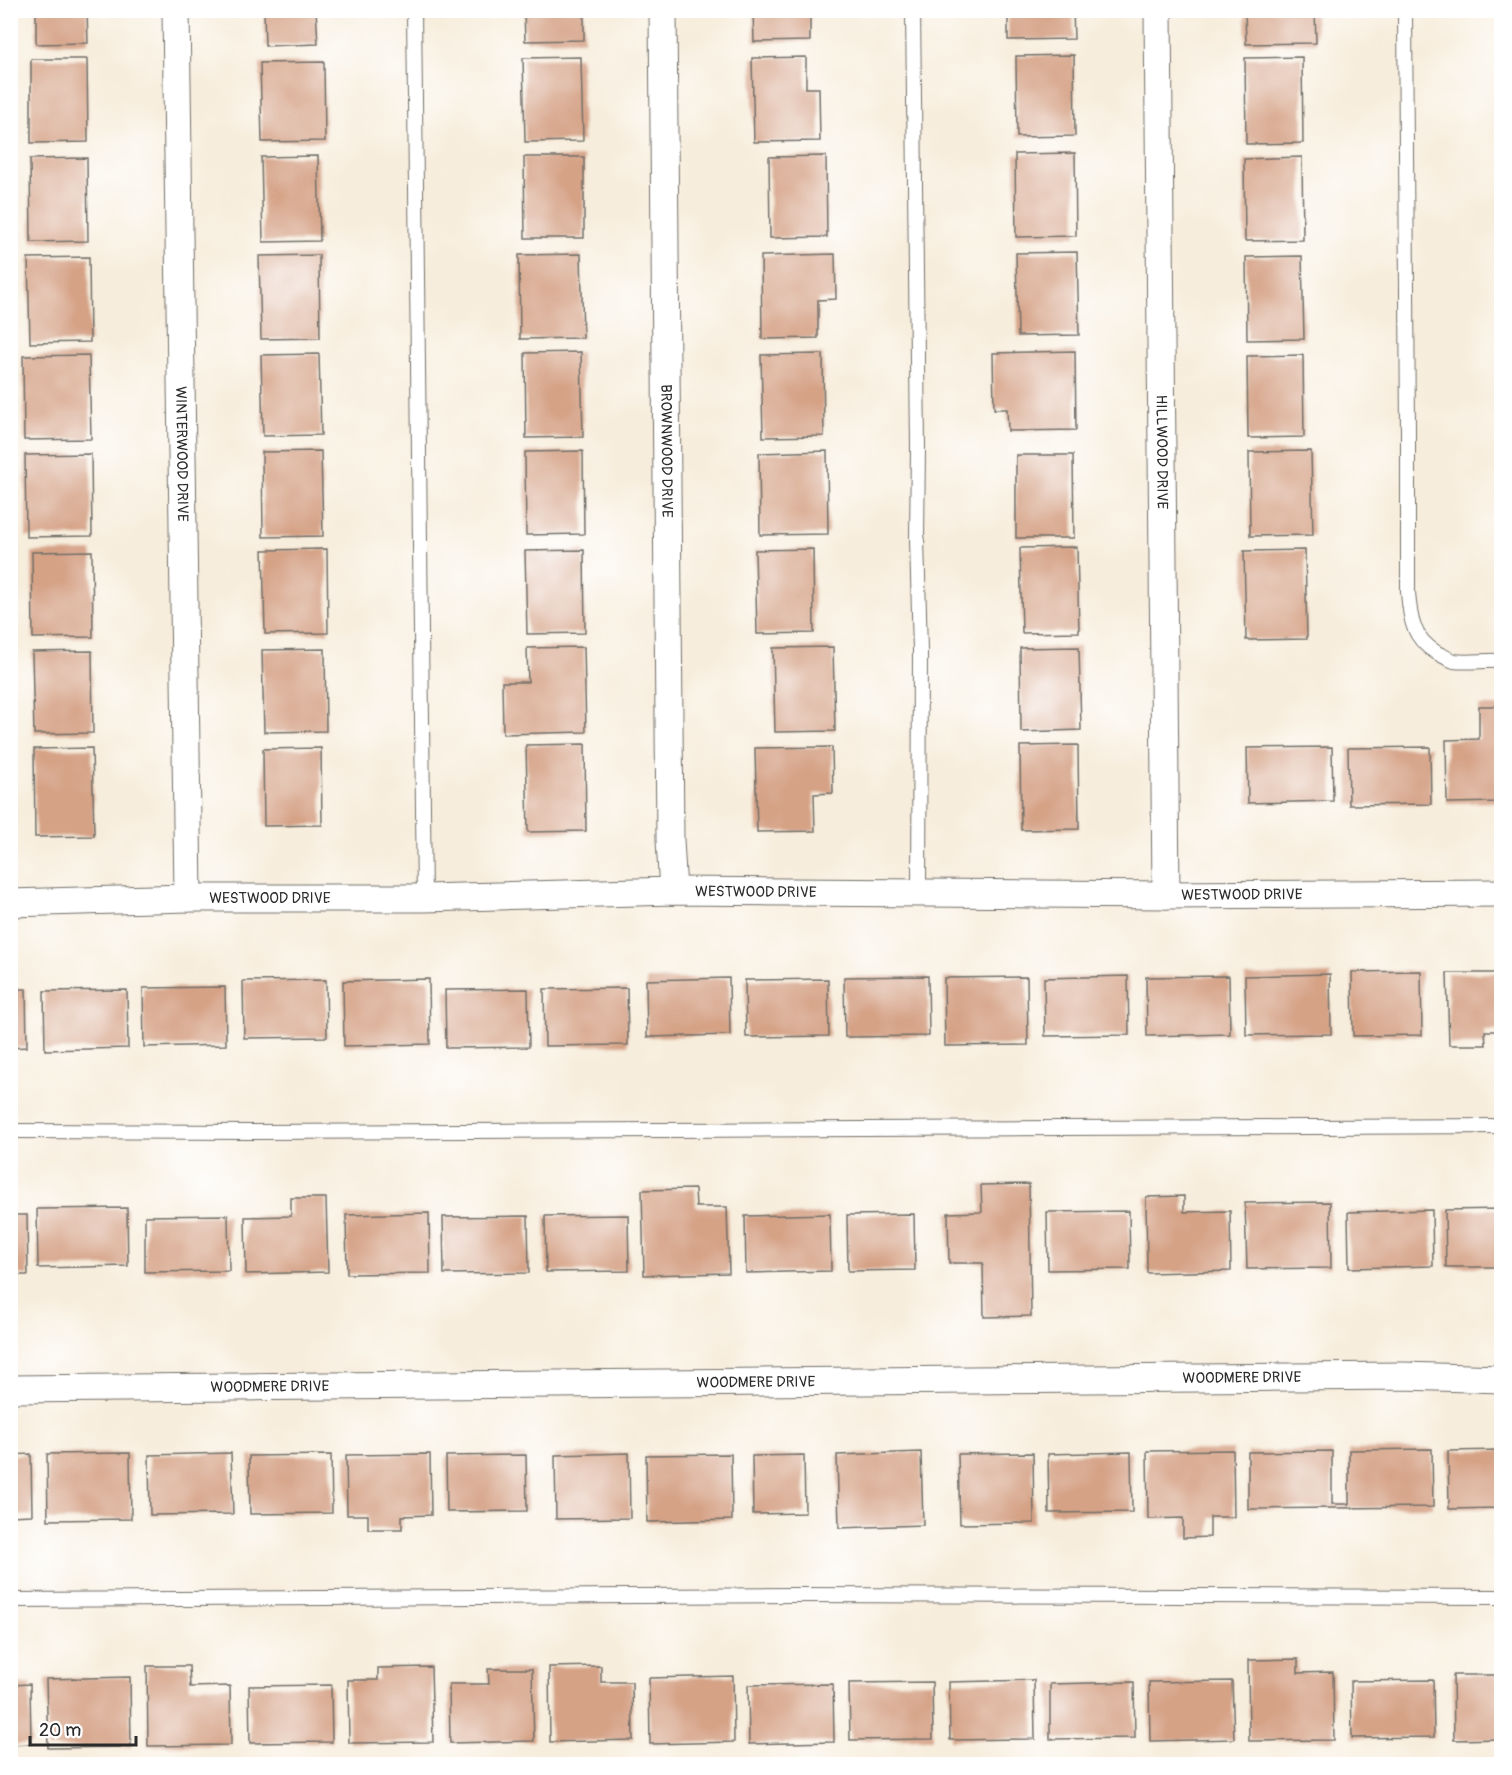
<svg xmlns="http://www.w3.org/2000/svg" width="1512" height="1775" font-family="Pangolin,sans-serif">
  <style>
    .building { fill: #d5a286 }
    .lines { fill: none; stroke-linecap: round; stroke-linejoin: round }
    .lane-casing { stroke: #726f69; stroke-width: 16 }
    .street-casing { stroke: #726f69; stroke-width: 29 }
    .lane { stroke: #fff; stroke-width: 14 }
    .street { stroke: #fff; stroke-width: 27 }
    .labels { text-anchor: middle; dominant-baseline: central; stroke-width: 4.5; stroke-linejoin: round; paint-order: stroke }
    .street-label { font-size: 15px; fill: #2b2b2b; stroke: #fff }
  </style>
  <rect width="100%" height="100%" fill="#fff"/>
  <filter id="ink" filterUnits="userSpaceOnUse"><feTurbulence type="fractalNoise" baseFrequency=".0167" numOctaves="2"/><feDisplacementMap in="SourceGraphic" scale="12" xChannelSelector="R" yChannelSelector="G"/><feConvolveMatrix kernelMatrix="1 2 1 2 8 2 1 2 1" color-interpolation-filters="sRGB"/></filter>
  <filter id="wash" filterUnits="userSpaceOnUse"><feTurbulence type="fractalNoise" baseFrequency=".008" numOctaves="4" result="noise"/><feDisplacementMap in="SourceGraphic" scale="24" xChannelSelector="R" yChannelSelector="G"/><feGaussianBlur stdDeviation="1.35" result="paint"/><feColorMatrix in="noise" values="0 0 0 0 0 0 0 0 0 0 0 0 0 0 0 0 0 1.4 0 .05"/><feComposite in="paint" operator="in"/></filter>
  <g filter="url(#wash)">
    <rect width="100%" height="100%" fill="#f7eddc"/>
    <g id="blocks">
      <g class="building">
        <polygon points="36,10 87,10 88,43 36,44"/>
        <polygon points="264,10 316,10 318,44 265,46"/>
        <polygon points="524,10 584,10 584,40 525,41"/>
        <polygon points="753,10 810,10 810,41 754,42"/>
        <polygon points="1008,10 1073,10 1074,39 1008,40"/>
        <polygon points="1245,10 1315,10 1316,43 1246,44"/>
        <polygon points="1074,55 1075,136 1017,137 1016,56"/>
        <polygon points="581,57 583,141 525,142 523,58"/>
        <polygon points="806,57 806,88 819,88 820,141 754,142 752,58"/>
        <polygon points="1302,57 1303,143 1246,144 1245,58"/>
        <polygon points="31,59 87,59 88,142 31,143"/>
        <polygon points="324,62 325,141 262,142 260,63"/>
        <polygon points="1075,153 1076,236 1016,237 1015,154"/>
        <polygon points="318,156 320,241 263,242 261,157"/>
        <polygon points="826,156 827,237 770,238 769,157"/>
        <polygon points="524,157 584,157 584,238 525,238"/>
        <polygon points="1302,157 1303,240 1245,241 1244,159"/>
        <polygon points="87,158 88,241 31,242 30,159"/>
        <polygon points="1077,252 1079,335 1018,336 1016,253"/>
        <polygon points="581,254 583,338 520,339 519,255"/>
        <polygon points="835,254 836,299 818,300 818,338 762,339 761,256"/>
        <polygon points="319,255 320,338 261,339 259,256"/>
        <polygon points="1302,256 1304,339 1247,340 1246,257"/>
        <polygon points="89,257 90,342 30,343 28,258"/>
        <polygon points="1075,351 1076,430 1008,431 1007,409 994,409 993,353"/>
        <polygon points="581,352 583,437 526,438 525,353"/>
        <polygon points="319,354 321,435 263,436 261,355"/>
        <polygon points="823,354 824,436 763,437 761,355"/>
        <polygon points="89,355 91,439 24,440 23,356"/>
        <polygon points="1303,355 1304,437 1248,438 1247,356"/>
        <polygon points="321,451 323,536 263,537 262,452"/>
        <polygon points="583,451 584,534 526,535 525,452"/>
        <polygon points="827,451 828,534 760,535 759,453"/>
        <polygon points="1311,451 1313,535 1250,536 1249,452"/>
        <polygon points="91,454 92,536 26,537 25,455"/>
        <polygon points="1016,455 1073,455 1074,538 1016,538"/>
        <polygon points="1077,547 1079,632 1022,633 1020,548"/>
        <polygon points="327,549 328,633 265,634 263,550"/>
        <polygon points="813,549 814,633 757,634 755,550"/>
        <polygon points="584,550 585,633 527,634 525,551"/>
        <polygon points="1305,550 1307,639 1246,640 1244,551"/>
        <polygon points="92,551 93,637 33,638 32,552"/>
        <polygon points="584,647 586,732 503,734 502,682 528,682 527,648"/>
        <polygon points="833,647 835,731 775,732 773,648"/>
        <polygon points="1079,647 1081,730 1021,732 1020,648"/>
        <polygon points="325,649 326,731 264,732 262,650"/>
        <polygon points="92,651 93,733 34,734 32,652"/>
        <polygon points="1479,706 1502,706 1502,802 1447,803 1446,740 1479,739"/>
        <polygon points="585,744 586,831 528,832 526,745"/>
        <polygon points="1078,745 1079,829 1021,830 1020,746"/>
        <polygon points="832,747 833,793 814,794 815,831 757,832 755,748"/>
        <polygon points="1332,747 1333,801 1248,803 1247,748"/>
        <polygon points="1430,747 1431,804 1349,805 1348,748"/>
        <polygon points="92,748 94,836 35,837 34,749"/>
        <polygon points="321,748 322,825 264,826 263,749"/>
        <polygon points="1421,971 1422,1035 1353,1036 1352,972"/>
        <polygon points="1447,973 1502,973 1502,1031 1485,1031 1486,1045 1449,1045"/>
        <polygon points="1330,974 1331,1034 1246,1035 1245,976"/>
        <polygon points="928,976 929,1036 845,1037 844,977"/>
        <polygon points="1128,976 1129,1035 1045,1036 1044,978"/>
        <polygon points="1229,976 1230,1034 1147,1036 1146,977"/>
        <polygon points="1027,977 1028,1045 945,1046 944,978"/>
        <polygon points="729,978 730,1035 647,1037 646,980"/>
        <polygon points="429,979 430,1044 344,1046 343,981"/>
        <polygon points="828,979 829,1036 746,1037 745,980"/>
        <polygon points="326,980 327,1037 244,1038 243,981"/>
        <polygon points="225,987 226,1045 144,1047 143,988"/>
        <polygon points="627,988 628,1045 545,1046 544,989"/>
        <polygon points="10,989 26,989 27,1047 10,1048"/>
        <polygon points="528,989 529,1047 446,1048 445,990"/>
        <polygon points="127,990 128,1048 45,1050 44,991"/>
        <polygon points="1029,1184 1031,1316 984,1317 983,1263 949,1263 948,1213 982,1212 981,1185"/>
        <polygon points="695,1189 696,1207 727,1207 729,1273 644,1275 642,1190"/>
        <polygon points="1184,1196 1184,1212 1230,1211 1231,1271 1147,1273 1146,1197"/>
        <polygon points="291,1198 326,1198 328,1272 246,1274 245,1217 291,1216"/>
        <polygon points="1330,1202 1331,1268 1247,1269 1245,1203"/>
        <polygon points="127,1208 128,1266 38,1268 37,1209"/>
        <polygon points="1502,1209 1502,1267 1446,1267 1445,1210"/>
        <polygon points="1432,1210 1433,1266 1349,1268 1348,1212"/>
        <polygon points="1129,1211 1130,1269 1048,1270 1047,1212"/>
        <polygon points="429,1213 430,1273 347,1274 346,1215"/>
        <polygon points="830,1214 831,1271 746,1273 745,1216"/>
        <polygon points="914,1214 915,1270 848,1271 847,1215"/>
        <polygon points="10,1215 27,1215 28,1275 10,1275"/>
        <polygon points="228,1215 229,1271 145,1272 145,1216"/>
        <polygon points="628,1215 629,1271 546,1272 545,1216"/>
        <polygon points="528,1216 529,1273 444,1274 443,1217"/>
        <polygon points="1432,1449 1433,1507 1248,1509 1248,1452 1332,1451 1332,1504 1349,1504 1349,1450"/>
        <polygon points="1233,1450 1234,1517 1210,1517 1210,1537 1183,1538 1183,1518 1148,1519 1147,1451"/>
        <polygon points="1502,1450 1502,1508 1449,1509 1448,1451"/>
        <polygon points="921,1452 923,1525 839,1528 837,1455"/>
        <polygon points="1131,1452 1132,1512 1049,1513 1048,1454"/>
        <polygon points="130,1453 131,1519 48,1520 47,1454"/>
        <polygon points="231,1453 233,1514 150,1515 149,1455"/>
        <polygon points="629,1453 630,1518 556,1519 555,1455"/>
        <polygon points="1033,1453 1034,1523 960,1524 958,1454"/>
        <polygon points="31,1454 32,1515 10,1516 10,1455"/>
        <polygon points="430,1454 431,1515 402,1516 402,1529 368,1529 368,1515 347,1515 346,1455"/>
        <polygon points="731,1454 732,1520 647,1522 646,1455"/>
        <polygon points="331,1455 332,1513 250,1514 249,1456"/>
        <polygon points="526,1455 527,1511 447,1512 446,1456"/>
        <polygon points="804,1455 805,1513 753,1514 752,1456"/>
        <polygon points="1298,1659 1298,1673 1333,1672 1334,1740 1249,1741 1248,1660"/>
        <polygon points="147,1666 189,1666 190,1687 230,1686 231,1745 148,1746"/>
        <polygon points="601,1666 601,1682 632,1682 633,1740 550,1742 549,1667"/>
        <polygon points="431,1667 433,1742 349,1743 348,1680 378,1680 378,1668"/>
        <polygon points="488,1669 532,1669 534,1741 450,1743 449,1684 489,1684"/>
        <polygon points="1453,1675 1502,1675 1502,1739 1454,1740"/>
        <polygon points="733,1676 734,1742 650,1744 649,1678"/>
        <polygon points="130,1677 131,1747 48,1748 46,1679"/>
        <polygon points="1034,1680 1035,1739 950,1740 949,1682"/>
        <polygon points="1433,1680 1434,1737 1352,1738 1351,1681"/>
        <polygon points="1232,1681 1234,1739 1150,1741 1149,1682"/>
        <polygon points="932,1682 933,1739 850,1740 849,1683"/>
        <polygon points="1134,1682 1135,1738 1050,1739 1050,1684"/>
        <polygon points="30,1684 31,1744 10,1745 10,1685"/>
        <polygon points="833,1684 834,1742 749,1744 748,1685"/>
        <polygon points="331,1685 332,1742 250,1743 249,1686"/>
      </g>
    </g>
  </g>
  <g filter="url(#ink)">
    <use href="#blocks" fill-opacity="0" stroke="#726f69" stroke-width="1.5"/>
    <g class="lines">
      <g class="lane-casing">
        <g id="lane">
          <polyline points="414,10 424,898"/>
          <polyline points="913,10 918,447 917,539 920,651 919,893"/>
          <path d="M 1405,10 L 1408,430 L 1408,592 C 1410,618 1412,638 1437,653 C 1442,655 1448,659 1454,661 C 1466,663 1488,660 1502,661"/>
          <polyline points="10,1131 254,1132 1502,1126"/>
          <polyline points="10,1600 793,1595 1502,1597"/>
        </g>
      </g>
      <g class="street-casing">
        <g id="street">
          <path id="s1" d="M 176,10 L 188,898"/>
          <path id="s2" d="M 663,10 L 670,840 L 673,891"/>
          <path id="s3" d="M 1158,10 L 1166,895"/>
          <path id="s4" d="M 10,903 L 188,898 L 424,898 L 673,891 L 1166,895 L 1502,893"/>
          <path id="s5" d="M 10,1389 L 1403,1376 L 1502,1379"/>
        </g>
      </g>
      <use href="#lane" class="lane"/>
      <use href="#street" class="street"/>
    </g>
  </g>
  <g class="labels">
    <g class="street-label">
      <text stroke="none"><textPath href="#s2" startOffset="441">BROWNWOOD DRIVE</textPath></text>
      <text stroke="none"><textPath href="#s3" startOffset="442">HILLWOOD DRIVE</textPath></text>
      <text stroke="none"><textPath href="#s1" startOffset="444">WINTERWOOD DRIVE</textPath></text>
      <text stroke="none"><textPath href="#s4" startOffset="746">WESTWOOD DRIVE</textPath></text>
      <text stroke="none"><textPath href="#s4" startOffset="1232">WESTWOOD DRIVE</textPath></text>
      <text stroke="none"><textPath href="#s4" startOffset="260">WESTWOOD DRIVE</textPath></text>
      <text stroke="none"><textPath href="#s5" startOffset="1232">WOODMERE DRIVE</textPath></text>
      <text stroke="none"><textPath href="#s5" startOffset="746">WOODMERE DRIVE</textPath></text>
      <text stroke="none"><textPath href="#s5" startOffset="260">WOODMERE DRIVE</textPath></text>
    </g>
  </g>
  <rect width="1512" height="1775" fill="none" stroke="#fff" stroke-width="36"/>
  <path d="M30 1736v9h106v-9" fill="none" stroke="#2b2b2b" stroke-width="3"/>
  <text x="39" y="1736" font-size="18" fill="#2b2b2b" stroke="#ffffff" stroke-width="4.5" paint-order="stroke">20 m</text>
</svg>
